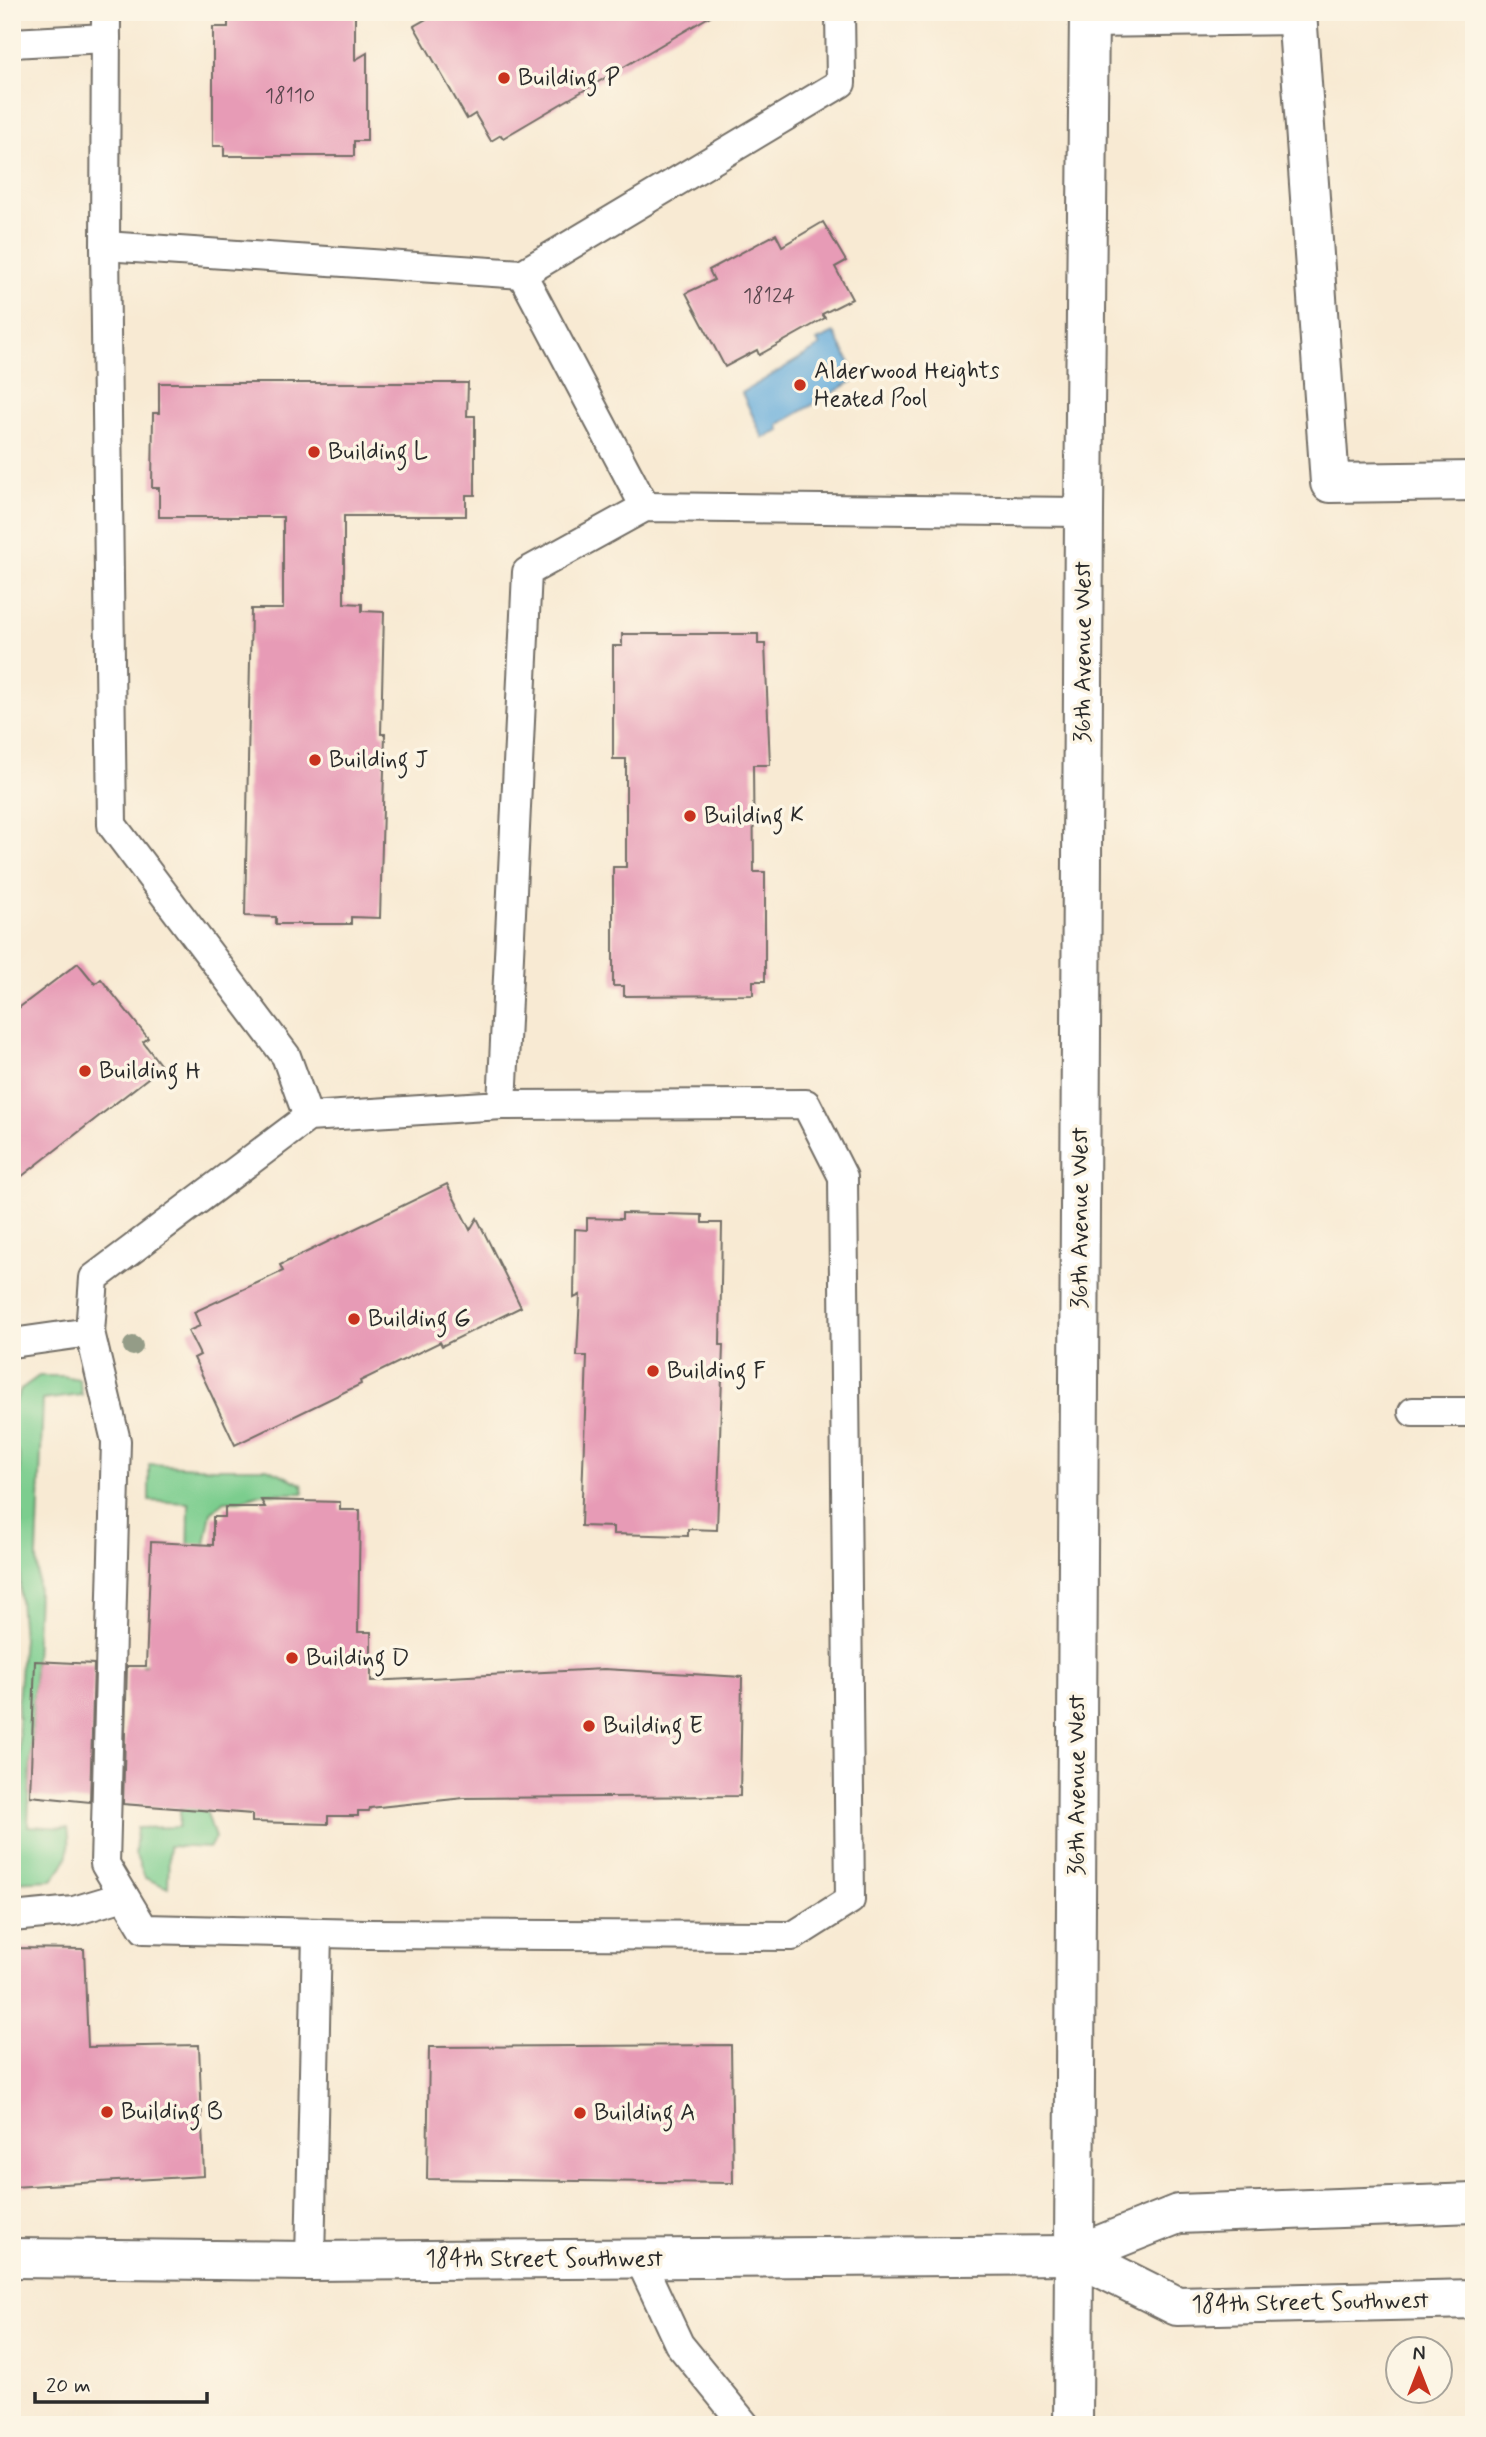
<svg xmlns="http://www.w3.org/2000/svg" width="1486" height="2437" font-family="Mynerve,sans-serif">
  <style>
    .green { fill: #7ccd8e; stroke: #547c5c; stroke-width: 2 }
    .water { fill: #65acdb; stroke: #486c83; stroke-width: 2 }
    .building { fill: #e79bb6 }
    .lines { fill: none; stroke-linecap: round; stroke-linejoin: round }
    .lane-casing { stroke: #736e66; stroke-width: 32 }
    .street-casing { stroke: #736e66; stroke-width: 42 }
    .secondary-casing { stroke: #736e66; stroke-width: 42 }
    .lane { stroke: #fff; stroke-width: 28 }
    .street { stroke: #fff; stroke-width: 38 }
    .secondary { stroke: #fff; stroke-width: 38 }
    .tree { fill: #949c87 }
    .poi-dot { fill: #c8321e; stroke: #fcf5e5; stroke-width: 2.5 }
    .labels { text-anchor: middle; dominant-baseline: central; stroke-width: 7; stroke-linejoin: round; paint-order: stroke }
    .number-label { font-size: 21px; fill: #5a474e }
    .poi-label { font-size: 24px; fill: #2b2b2b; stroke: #fcf5e5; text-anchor: start }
    .street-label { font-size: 24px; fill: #2b2b2b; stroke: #fcf5e5 }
  </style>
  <rect width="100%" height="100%" fill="#fcf5e5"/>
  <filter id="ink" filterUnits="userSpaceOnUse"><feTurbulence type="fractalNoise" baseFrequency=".0143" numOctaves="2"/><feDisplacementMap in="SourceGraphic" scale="14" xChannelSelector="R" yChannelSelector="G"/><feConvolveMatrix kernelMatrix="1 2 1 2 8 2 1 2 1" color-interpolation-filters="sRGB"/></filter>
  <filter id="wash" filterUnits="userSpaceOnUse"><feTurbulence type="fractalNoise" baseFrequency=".00686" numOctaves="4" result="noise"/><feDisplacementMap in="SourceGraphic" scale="28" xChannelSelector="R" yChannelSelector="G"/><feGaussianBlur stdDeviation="1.57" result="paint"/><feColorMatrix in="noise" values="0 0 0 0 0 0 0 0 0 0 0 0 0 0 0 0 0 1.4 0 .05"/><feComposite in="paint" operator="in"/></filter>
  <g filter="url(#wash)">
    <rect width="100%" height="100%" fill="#f8ead3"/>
    <g class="green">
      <path d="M 39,1376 L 63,1376 L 79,1379 L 82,1395 L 43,1400 L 37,1556 L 38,1591 L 28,1826 L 68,1828 C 72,1853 68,1861 52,1880 L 12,1882 L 12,1804 L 20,1783 L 18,1702 L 23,1638 L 20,1600 L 21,1514 L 19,1454 L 12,1440 L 12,1408 L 21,1389 Z"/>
      <polygon points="149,1464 213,1468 267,1468 302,1484 304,1493 261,1494 239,1501 225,1501 211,1512 205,1545 204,1804 215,1838 209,1848 169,1846 168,1888 145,1878 135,1854 137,1828 179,1827 188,1707 143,1683 143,1665 187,1662 189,1503 149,1501"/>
    </g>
    <polygon class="water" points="834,333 858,378 778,425 780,431 763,438 742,393 820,346 817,341"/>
    <g id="blocks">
      <g class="building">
        <polygon points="228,12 355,12 355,60 367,53 367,141 354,141 354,156 224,156 224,146 213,146 213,27 228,27"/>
        <polygon points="439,12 717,12 503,138 501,135 491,141 475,114 467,119 414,26"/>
        <polygon points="823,222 846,261 835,267 852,299 822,314 825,318 759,355 757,350 725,367 686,293 714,280 709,270 776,234 782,246"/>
        <polygon points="159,383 468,383 467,416 475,416 475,495 466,495 466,516 344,516 344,603 362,604 362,611 384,612 381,734 385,734 380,918 351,917 351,924 276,924 276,917 245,916 251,609 283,609 283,517 159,517 159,488 152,488 153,413 159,413"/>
        <polygon points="622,634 758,634 758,644 765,644 770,765 753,765 754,872 765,872 765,981 753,981 753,995 624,996 624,986 613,986 613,867 626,867 626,759 613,759 613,646 622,646"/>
        <polygon points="78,963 95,984 101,979 148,1038 143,1042 162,1067 12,1184 12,1013"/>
        <polygon points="447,1184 470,1230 477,1218 521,1307 442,1346 440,1342 360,1381 361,1384 235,1445 194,1358 200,1355 188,1331 200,1326 194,1312 283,1271 280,1265"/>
        <polygon points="622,1213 702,1215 702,1223 722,1223 720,1345 723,1345 717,1530 688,1529 688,1536 613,1534 613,1527 581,1526 587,1356 577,1356 580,1295 574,1298 575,1229 587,1230 587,1218 622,1219"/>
        <polygon points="261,1500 340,1502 340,1510 360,1510 358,1632 371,1632 371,1681 604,1669 742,1677 740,1796 464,1798 370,1808 369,1811 358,1811 358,1816 328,1816 328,1824 252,1822 252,1814 123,1804 127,1666 146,1666 151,1542 213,1545 213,1517 225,1517 225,1507 265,1507"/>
        <polygon points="35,1661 94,1664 90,1802 30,1796"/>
        <polygon points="12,1948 84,1949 88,2047 199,2045 204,2176 12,2187"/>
        <polygon points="731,2045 733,2183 427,2179 429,2047"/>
      </g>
    </g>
  </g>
  <g filter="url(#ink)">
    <use href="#blocks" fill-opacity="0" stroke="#736e66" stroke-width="2"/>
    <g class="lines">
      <g class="lane-casing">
        <g id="lane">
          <polyline points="106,12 105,246 112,825 286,1056 308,1117"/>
          <polyline points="12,43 106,38"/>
          <polyline points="105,246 522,274 841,83 840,12"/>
          <polyline points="522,274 645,507"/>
          <polyline points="502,1105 308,1117 94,1278 90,1332 116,1441 105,1864 144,1929 366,1934 793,1936 850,1900 843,1177 806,1104 502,1105 527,572 645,507 1084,512"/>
          <polyline points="12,1343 90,1332"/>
          <polyline points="1413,1412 1474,1412"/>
          <polyline points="12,1917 74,1911 124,1896"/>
          <polyline points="639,2258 679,2344 745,2425"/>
          <polyline points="310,2261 317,1933"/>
        </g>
      </g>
      <g class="street-casing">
        <g id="street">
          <polyline points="1297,12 1330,483 1474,481"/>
          <polyline points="1089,18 1297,15"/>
          <polyline points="12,2258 310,2261 1075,2255"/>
        </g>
      </g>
      <g class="secondary-casing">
        <g id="secondary">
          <polyline points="1075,2255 1177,2306 1474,2299"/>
          <polyline points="1075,2255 1178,2214 1474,2203"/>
          <polyline points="1073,2425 1084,512 1089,12"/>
        </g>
      </g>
      <use href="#lane" class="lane"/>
      <use href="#street" class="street"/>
      <use href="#secondary" class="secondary"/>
    </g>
    <circle class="tree" cx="133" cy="1346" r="10"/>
  </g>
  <g class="poi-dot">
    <circle cx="504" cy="78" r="7"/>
    <circle cx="800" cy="385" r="7"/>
    <circle cx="314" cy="452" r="7"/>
    <circle cx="315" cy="760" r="7"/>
    <circle cx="690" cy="816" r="7"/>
    <circle cx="85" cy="1071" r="7"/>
    <circle cx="354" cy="1319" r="7"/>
    <circle cx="653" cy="1371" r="7"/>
    <circle cx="292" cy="1658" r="7"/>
    <circle cx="589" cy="1726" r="7"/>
    <circle cx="107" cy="2112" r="7"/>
    <circle cx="580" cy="2113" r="7"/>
  </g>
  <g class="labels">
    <g class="number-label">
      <text x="290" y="96">18110</text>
      <text x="769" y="296">18124</text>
    </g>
    <g class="poi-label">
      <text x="518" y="78">Building P</text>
      <text x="814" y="371">Alderwood Heights<tspan x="814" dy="28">Heated Pool</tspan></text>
      <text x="328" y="452">Building L</text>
      <text x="329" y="760">Building J</text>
      <text x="704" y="816">Building K</text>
      <text x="99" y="1071">Building H</text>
      <text x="368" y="1319">Building G</text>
      <text x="667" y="1371">Building F</text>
      <text x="306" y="1658">Building D</text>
      <text x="603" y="1726">Building E</text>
      <text x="121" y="2112">Building B</text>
      <text x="594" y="2113">Building A</text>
    </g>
    <g class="street-label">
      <text transform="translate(1083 652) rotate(-90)">36th Avenue West</text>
      <text transform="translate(1080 1218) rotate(-90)">36th Avenue West</text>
      <text transform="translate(1077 1785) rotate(-90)">36th Avenue West</text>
      <text x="544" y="2259">184th Street Southwest</text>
      <text transform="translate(1310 2303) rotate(-1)">184th Street Southwest</text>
    </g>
  </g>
  <rect width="1486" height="2437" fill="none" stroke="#fcf5e5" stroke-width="42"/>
  <g transform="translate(1419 2370)"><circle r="33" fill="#fcf5e5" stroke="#a8a49b" stroke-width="2"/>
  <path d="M0-5L12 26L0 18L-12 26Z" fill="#c8321e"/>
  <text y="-10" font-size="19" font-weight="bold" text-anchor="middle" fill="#2b2b2b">N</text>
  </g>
  <path d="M35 2392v10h172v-10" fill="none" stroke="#2b2b2b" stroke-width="3.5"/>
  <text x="46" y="2392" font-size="21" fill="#2b2b2b" stroke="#fcf5e5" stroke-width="5" paint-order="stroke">20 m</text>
</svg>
